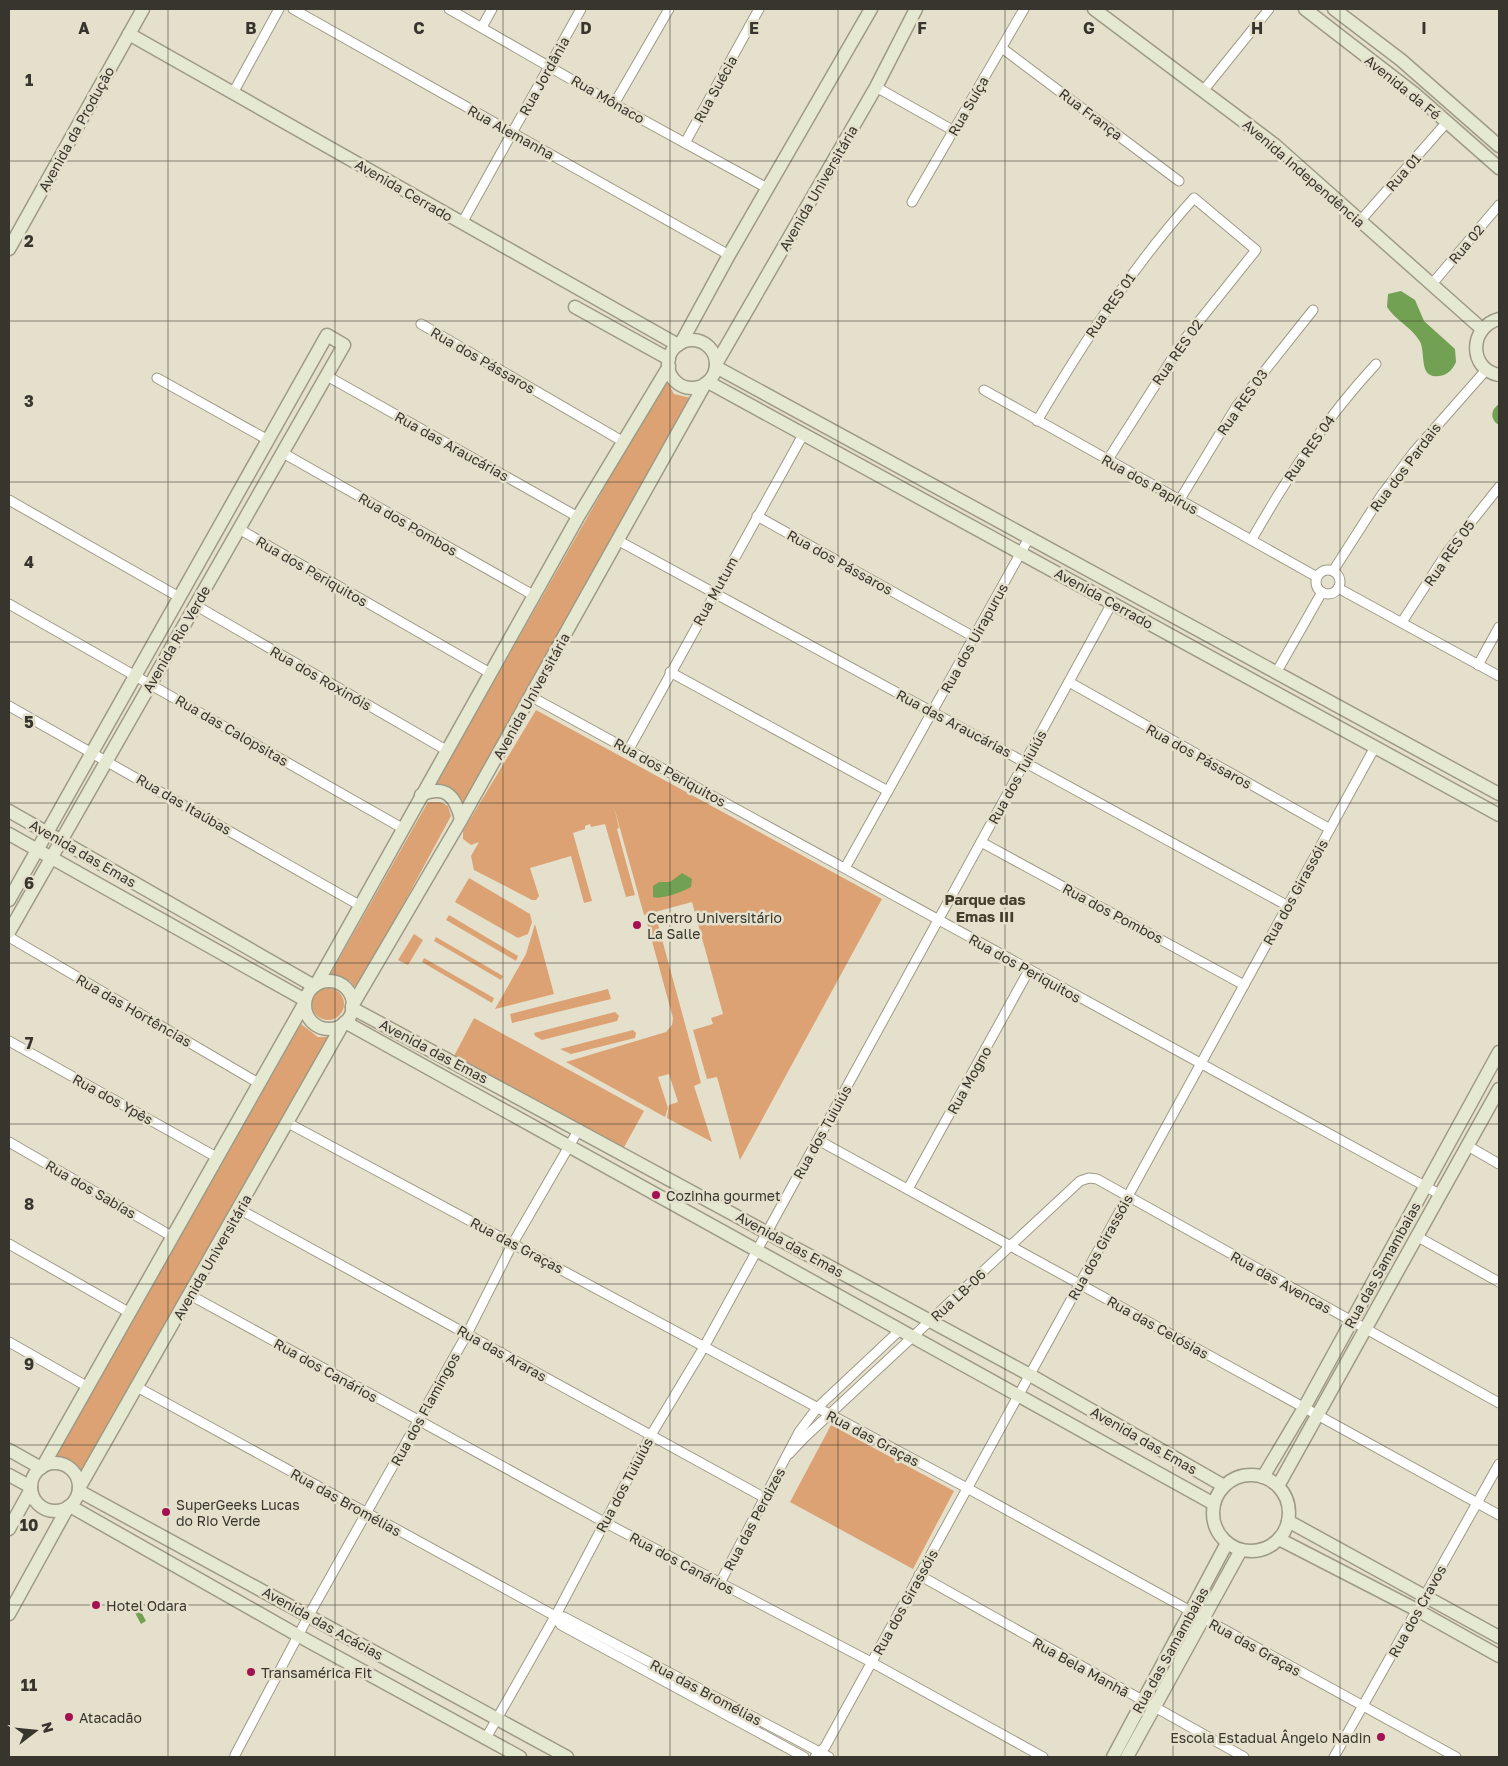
<svg xmlns="http://www.w3.org/2000/svg" width="1508" height="1766" font-family="'Golos Text',sans-serif">
  <style>
    .green { fill: #dca274 }
    .water { fill: #73a154 }
    .lines { fill: none; stroke-linecap: round; stroke-linejoin: round }
    .street-casing { stroke: #9e9a86; stroke-width: 11 }
    .secondary-casing { stroke: #9e9a86; stroke-width: 15 }
    .street { stroke: #fff; stroke-width: 9 }
    .secondary { stroke: #e6e9d1; stroke-width: 12 }
    .grid { fill: none; stroke: #37352d; stroke-width: 1; stroke-opacity: 0.55 }
    .poi-dot { fill: #a41050; stroke: #e4e0cb; stroke-width: 2 }
    .labels { text-anchor: middle; dominant-baseline: central; stroke-width: 5; stroke-linejoin: round; paint-order: stroke }
    .street-label { font-size: 14px; fill: #37352d; stroke: #e4e0cb }
    .poi-label { font-size: 14px; fill: #37352d; stroke: #e4e0cb; text-anchor: start }
    .neighbourhood-label { font-size: 15px; font-weight: bold; fill: #423e2d; stroke: #e4e0cb }
    .grid-label { font-size: 16px; text-anchor: middle; font-weight: bold; fill: #37352d; stroke: #e4e0cb; stroke-width: 5; stroke-linejoin: round; paint-order: stroke }
  </style>
  <rect width="100%" height="100%" fill="#e4e0cb"/>
  <g class="green">
    <polygon points="666,379 674,394 691,398 462,807 434,787"/>
    <polygon points="536,710 882,899 740,1160 717,1077 707,1079 693,1030 713,1024 711,1018 723,1014 692,902 644,915 614,807 619,828 617,829 635,895 626,897 605,824 591,827 590,824 585,826 585,829 573,833 592,901 584,903 571,856 530,868 539,896 536,900 532,900 474,870 471,856 479,842 471,845 463,839 463,831"/>
    <polygon points="428,802 440,802 448,806 451,816 357,990 350,981 330,975"/>
    <polygon points="469,878 530,914 532,922 528,934 518,938 455,902"/>
    <polygon points="449,915 518,956 516,961 446,920"/>
    <polygon points="656,917 701,1083 694,1086 712,1142 667,1118 669,1105 678,1102 669,1074 658,1077 668,1108 665,1117 566,1062 666,1032 672,1025 673,1018 646,919"/>
    <polygon points="535,924 554,994 495,1009 526,954"/>
    <polygon points="414,934 423,940 408,965 398,960"/>
    <polygon points="436,937 503,976 501,980 434,941"/>
    <polygon points="424,958 494,998 492,1003 422,962"/>
    <circle cx="328" cy="1004" r="16"/>
    <polygon points="608,989 611,999 512,1023 510,1014"/>
    <polygon points="615,1012 619,1016 617,1021 542,1040 535,1036 534,1033"/>
    <polygon points="474,1018 644,1111 623,1149 454,1056"/>
    <path d="M 301,1024 L 318,1037 L 330,1037 L 82,1475 C 73,1467 65,1459 53,1460 Z"/>
    <polygon points="633,1030 636,1033 635,1038 571,1054 560,1049"/>
    <polygon points="831,1425 954,1491 913,1569 790,1502"/>
  </g>
  <g class="water">
    <path d="M 1401,291 L 1415,300 L 1424,321 L 1455,349 L 1456,362 C 1453,369 1448,375 1439,376 C 1417,379 1427,351 1419,340 C 1411,327 1395,320 1387,307 L 1388,294 Z"/>
    <path d="M 1499,404 L 1499,425 C 1490,420 1490,410 1499,404 Z"/>
    <path d="M 682,873 L 692,879 L 691,887 C 682,892 661,900 653,897 L 653,886 L 659,882 L 670,882 Z"/>
    <polygon points="138,1606 146,1621 141,1624 133,1609"/>
  </g>
  <g class="lines">
    <g class="street-casing">
      <g id="street">
        <polyline points="293,9 729,255"/>
        <polyline points="449,9 614,104 767,188"/>
        <polyline points="482,27 492,9"/>
        <polyline points="1002,48 1179,181"/>
        <polyline points="876,87 954,131"/>
        <polyline points="1203,91 1269,9"/>
        <polyline points="233,93 279,9"/>
        <polyline points="614,104 669,9"/>
        <polyline points="685,143 759,9"/>
        <polyline points="912,202 1024,9"/>
        <polyline points="1360,221 1447,122"/>
        <polyline points="462,223 581,9"/>
        <polyline points="1432,284 1499,205"/>
        <polyline points="421,324 622,441"/>
        <polyline points="327,376 578,517"/>
        <polyline points="157,378 268,440"/>
        <polyline points="984,390 1317,577"/>
        <path d="M 1037,421 C 1084,342 1132,267 1194,198 L 1256,250 L 1184,340 L 1107,461"/>
        <polyline points="283,453 533,595"/>
        <polyline points="9,500 179,597"/>
        <polyline points="1179,501 1236,407 1313,310"/>
        <polyline points="757,516 974,637"/>
        <polyline points="239,529 490,673"/>
        <path d="M 1252,539 C 1288,476 1326,418 1376,364"/>
        <polyline points="619,541 1288,906"/>
        <circle cx="1328" cy="582" r="12"/>
        <polyline points="1333,571 1381,496 1413,453 1486,370"/>
        <polyline points="1338,588 1499,676"/>
        <polyline points="9,604 402,828"/>
        <polyline points="195,605 446,750"/>
        <polyline points="1402,622 1448,551 1499,487"/>
        <polyline points="1478,665 1499,627"/>
        <polyline points="670,672 888,791"/>
        <polyline points="1276,673 1322,592"/>
        <polyline points="1069,682 1330,829"/>
        <polyline points="530,696 1441,1195"/>
        <polyline points="9,706 359,905"/>
        <polyline points="629,749 804,433"/>
        <polyline points="981,842 1244,985"/>
        <polyline points="845,868 1029,538"/>
        <polyline points="9,937 260,1084"/>
        <polyline points="9,1041 218,1158"/>
        <polyline points="288,1123 967,1488 1456,1757"/>
        <polyline points="818,1140 1499,1515"/>
        <polyline points="9,1142 173,1237"/>
        <polyline points="1468,1146 1499,1164"/>
        <polyline points="908,1189 1029,970"/>
        <polyline points="239,1209 765,1498"/>
        <polyline points="1418,1237 1499,1282"/>
        <polyline points="9,1244 130,1313"/>
        <polyline points="190,1295 604,1522 871,1662 1043,1757"/>
        <polyline points="9,1342 88,1387"/>
        <polyline points="137,1387 555,1616 564,1617 829,1757"/>
        <polyline points="789,1454 804,1438 1080,1181 1089,1178 1097,1179 1499,1403"/>
        <polyline points="919,1575 1244,1757"/>
        <polyline points="720,1583 799,1432 817,1408 901,1329"/>
        <polyline points="555,1616 561,1625 804,1757"/>
        <polyline points="486,1738 557,1613 651,1435 704,1347 1112,603"/>
        <polyline points="235,1755 309,1615 467,1334 513,1243 579,1129"/>
        <polyline points="815,1757 825,1747 1375,747"/>
        <polyline points="1334,1757 1499,1464"/>
      </g>
    </g>
    <g class="secondary-casing">
      <g id="secondary">
        <polyline points="1094,9 1275,145 1482,329"/>
        <polyline points="1305,9 1415,94 1499,168"/>
        <polyline points="1334,9 1401,60 1499,146"/>
        <polyline points="129,34 678,345"/>
        <polyline points="9,249 143,9"/>
        <polyline points="575,307 669,359"/>
        <path d="M 1499,319 C 1469,327 1468,369 1499,375"/>
        <circle cx="692" cy="364" r="24"/>
        <polyline points="681,343 729,255 871,9"/>
        <polyline points="716,364 876,87 916,9"/>
        <polyline points="716,367 1499,794"/>
        <polyline points="708,382 1499,815"/>
        <path d="M 421,795 C 446,784 456,797 461,820"/>
        <polyline points="9,811 314,986"/>
        <polyline points="9,834 305,1000"/>
        <polyline points="9,900 327,335 344,345 9,932"/>
        <circle cx="329" cy="1005" r="24"/>
        <polyline points="317,983 578,517 669,366"/>
        <polyline points="352,1006 461,820 705,384"/>
        <polyline points="352,1008 1030,1375 1224,1486"/>
        <polyline points="345,1022 1214,1504"/>
        <polyline points="9,1450 41,1468"/>
        <circle cx="55" cy="1487" r="24"/>
        <polyline points="43,1466 304,1004"/>
        <polyline points="9,1475 31,1487"/>
        <circle cx="1251" cy="1513" r="38"/>
        <polyline points="1263,1477 1304,1408 1499,1052"/>
        <polyline points="1278,1486 1499,1089"/>
        <polyline points="79,1488 343,1024"/>
        <polyline points="79,1491 567,1757"/>
        <polyline points="70,1506 299,1636 520,1757"/>
        <polyline points="1288,1521 1499,1637"/>
        <polyline points="9,1529 31,1489"/>
        <polyline points="1279,1539 1417,1610 1499,1656"/>
        <polyline points="9,1614 68,1507"/>
        <polyline points="1113,1757 1227,1543"/>
        <polyline points="1127,1757 1241,1550"/>
      </g>
    </g>
    <use href="#street" class="street"/>
    <use href="#secondary" class="secondary"/>
  </g>
  <path class="grid" d="M 168,9 L 168,1757M 335,9 L 335,1757M 503,9 L 503,1757M 670,9 L 670,1757M 838,9 L 838,1757M 1005,9 L 1005,1757M 1173,9 L 1173,1757M 1340,9 L 1340,1757M 9,161 L 1499,161M 9,321 L 1499,321M 9,482 L 1499,482M 9,642 L 1499,642M 9,803 L 1499,803M 9,963 L 1499,963M 9,1124 L 1499,1124M 9,1284 L 1499,1284M 9,1445 L 1499,1445M 9,1605 L 1499,1605"/>
  <g class="poi-dot">
    <circle cx="637" cy="925" r="5"/>
    <circle cx="656" cy="1195" r="5"/>
    <circle cx="166" cy="1512" r="5"/>
    <circle cx="96" cy="1605" r="5"/>
    <circle cx="251" cy="1672" r="5"/>
    <circle cx="69" cy="1717" r="5"/>
    <circle cx="1381" cy="1737" r="5"/>
  </g>
  <g class="labels">
    <g class="street-label">
      <text transform="translate(544 76) rotate(-61)">Rua Jordânia</text>
      <text transform="translate(1403 87) rotate(39)">Avenida da Fé</text>
      <text transform="translate(715 89) rotate(-61)">Rua Suécia</text>
      <text transform="translate(608 99) rotate(30)">Rua Mônaco</text>
      <text transform="translate(968 106) rotate(-60)">Rua Suíça</text>
      <text transform="translate(1091 114) rotate(37)">Rua França</text>
      <text transform="translate(76 129) rotate(-61)">Avenida da Produção</text>
      <text transform="translate(511 132) rotate(29)">Rua Alemanha</text>
      <text transform="translate(1403 172) rotate(-49)">Rua 01</text>
      <text transform="translate(1304 173) rotate(41)">Avenida Independência</text>
      <text transform="translate(818 188) rotate(-60)">Avenida Universitária</text>
      <text transform="translate(404 190) rotate(30)">Avenida Cerrado</text>
      <text transform="translate(1466 244) rotate(-50)">Rua 02</text>
      <text transform="translate(1110 305) rotate(-55)">Rua RES 01</text>
      <text transform="translate(1177 352) rotate(-55)">Rua RES 02</text>
      <text transform="translate(483 360) rotate(30)">Rua dos Pássaros</text>
      <text transform="translate(1242 402) rotate(-55)">Rua RES 03</text>
      <text transform="translate(452 446) rotate(29)">Rua das Araucárias</text>
      <text transform="translate(1309 448) rotate(-55)">Rua RES 04</text>
      <text transform="translate(1405 467) rotate(-53)">Rua dos Pardais</text>
      <text transform="translate(1150 484) rotate(29)">Rua dos Papírus</text>
      <text transform="translate(408 524) rotate(30)">Rua dos Pombos</text>
      <text transform="translate(1449 553) rotate(-55)">Rua RES 05</text>
      <text transform="translate(840 562) rotate(29)">Rua dos Pássaros</text>
      <text transform="translate(312 571) rotate(30)">Rua dos Periquitos</text>
      <text transform="translate(715 591) rotate(-61)">Rua Mutum</text>
      <text transform="translate(1104 598) rotate(29)">Avenida Cerrado</text>
      <text transform="translate(974 638) rotate(-61)">Rua dos Uirapurus</text>
      <text transform="translate(176 639) rotate(-60)">Avenida Rio Verde</text>
      <text transform="translate(321 678) rotate(30)">Rua dos Roxinóis</text>
      <text transform="translate(531 696) rotate(-61)">Avenida Universitária</text>
      <text transform="translate(954 723) rotate(28)">Rua das Araucárias</text>
      <text transform="translate(232 730) rotate(30)">Rua das Calopsitas</text>
      <text transform="translate(1199 756) rotate(29)">Rua dos Pássaros</text>
      <text transform="translate(670 772) rotate(29)">Rua dos Periquitos</text>
      <text transform="translate(1017 777) rotate(-61)">Rua dos Tuiuiús</text>
      <text transform="translate(184 804) rotate(30)">Rua das Itaúbas</text>
      <text transform="translate(83 853) rotate(30)">Avenida das Emas</text>
      <text transform="translate(1295 892) rotate(-61)">Rua dos Girassóis</text>
      <text transform="translate(1113 913) rotate(28)">Rua dos Pombos</text>
      <text transform="translate(1025 968) rotate(29)">Rua dos Periquitos</text>
      <text transform="translate(134 1010) rotate(30)">Rua das Hortências</text>
      <text transform="translate(434 1051) rotate(28)">Avenida das Emas</text>
      <text transform="translate(969 1080) rotate(-61)">Rua Mogno</text>
      <text transform="translate(113 1099) rotate(29)">Rua dos Ypês</text>
      <text transform="translate(822 1132) rotate(-61)">Rua dos Tuiuiús</text>
      <text transform="translate(91 1189) rotate(30)">Rua dos Sabías</text>
      <text transform="translate(790 1244) rotate(29)">Avenida das Emas</text>
      <text transform="translate(517 1245) rotate(28)">Rua das Graças</text>
      <text transform="translate(1100 1247) rotate(-61)">Rua dos Girassóis</text>
      <text transform="translate(212 1257) rotate(-60)">Avenida Universitária</text>
      <text transform="translate(1382 1265) rotate(-61)">Rua das Samambaias</text>
      <text transform="translate(1281 1282) rotate(29)">Rua das Avencas</text>
      <text transform="translate(958 1295) rotate(-43)">Rua LB-06</text>
      <text transform="translate(1158 1327) rotate(29)">Rua das Celósias</text>
      <text transform="translate(502 1353) rotate(29)">Rua das Araras</text>
      <text transform="translate(326 1370) rotate(29)">Rua dos Canários</text>
      <text transform="translate(425 1409) rotate(-61)">Rua dos Flamingos</text>
      <text transform="translate(873 1438) rotate(28)">Rua das Graças</text>
      <text transform="translate(1144 1440) rotate(30)">Avenida das Emas</text>
      <text transform="translate(624 1485) rotate(-62)">Rua dos Tuiuiús</text>
      <text transform="translate(346 1502) rotate(29)">Rua das Bromélias</text>
      <text transform="translate(754 1519) rotate(-62)">Rua das Perdizes</text>
      <text transform="translate(682 1563) rotate(28)">Rua dos Canários</text>
      <text transform="translate(905 1602) rotate(-61)">Rua dos Girassóis</text>
      <text transform="translate(1417 1611) rotate(-61)">Rua dos Cravos</text>
      <text transform="translate(323 1623) rotate(29)">Avenida das Acácias</text>
      <text transform="translate(1255 1647) rotate(29)">Rua das Graças</text>
      <text transform="translate(1170 1650) rotate(-61)">Rua das Samambaias</text>
      <text transform="translate(1081 1667) rotate(29)">Rua Bela Manhã</text>
      <text transform="translate(706 1692) rotate(28)">Rua das Bromélias</text>
    </g>
    <g class="poi-label">
      <text x="647" y="917">Centro Universitário<tspan x="647" dy="16">La Salle</tspan></text>
      <text x="666" y="1195">Cozinha gourmet</text>
      <text x="176" y="1504">SuperGeeks Lucas<tspan x="176" dy="16">do Rio Verde</tspan></text>
      <text x="106" y="1605">Hotel Odara</text>
      <text x="261" y="1672">Transamérica Fit</text>
      <text x="79" y="1717">Atacadão</text>
      <text x="1371" y="1737" text-anchor="end">Escola Estadual Ângelo Nadin</text>
    </g>
    <g class="neighbourhood-label">
      <text x="985" y="899">Parque das<tspan x="985" dy="17">Emas III</tspan></text>
    </g>
  </g>
  <g class="grid-label">
    <text x="84" y="34">A</text>
    <text x="251" y="34">B</text>
    <text x="419" y="34">C</text>
    <text x="586" y="34">D</text>
    <text x="754" y="34">E</text>
    <text x="922" y="34">F</text>
    <text x="1089" y="34">G</text>
    <text x="1257" y="34">H</text>
    <text x="1424" y="34">I</text>
    <text x="29" y="86">1</text>
    <text x="29" y="247">2</text>
    <text x="29" y="407">3</text>
    <text x="29" y="568">4</text>
    <text x="29" y="728">5</text>
    <text x="29" y="889">6</text>
    <text x="29" y="1049">7</text>
    <text x="29" y="1210">8</text>
    <text x="29" y="1370">9</text>
    <text x="29" y="1531">10</text>
    <text x="29" y="1691">11</text>
  </g>
  <rect width="1508" height="1766" fill="none" stroke="#37352d" stroke-width="20"/>
  <g transform="translate(35 1731) rotate(74)" stroke="#e4e0cb" stroke-width="4" paint-order="stroke">
  <path d="M0-4L9 19L0 12L-9 19Z" fill="#37352d"/>
  <text y="-8" font-size="14" font-weight="bold" text-anchor="middle" fill="#37352d">N</text>
  </g>
</svg>
